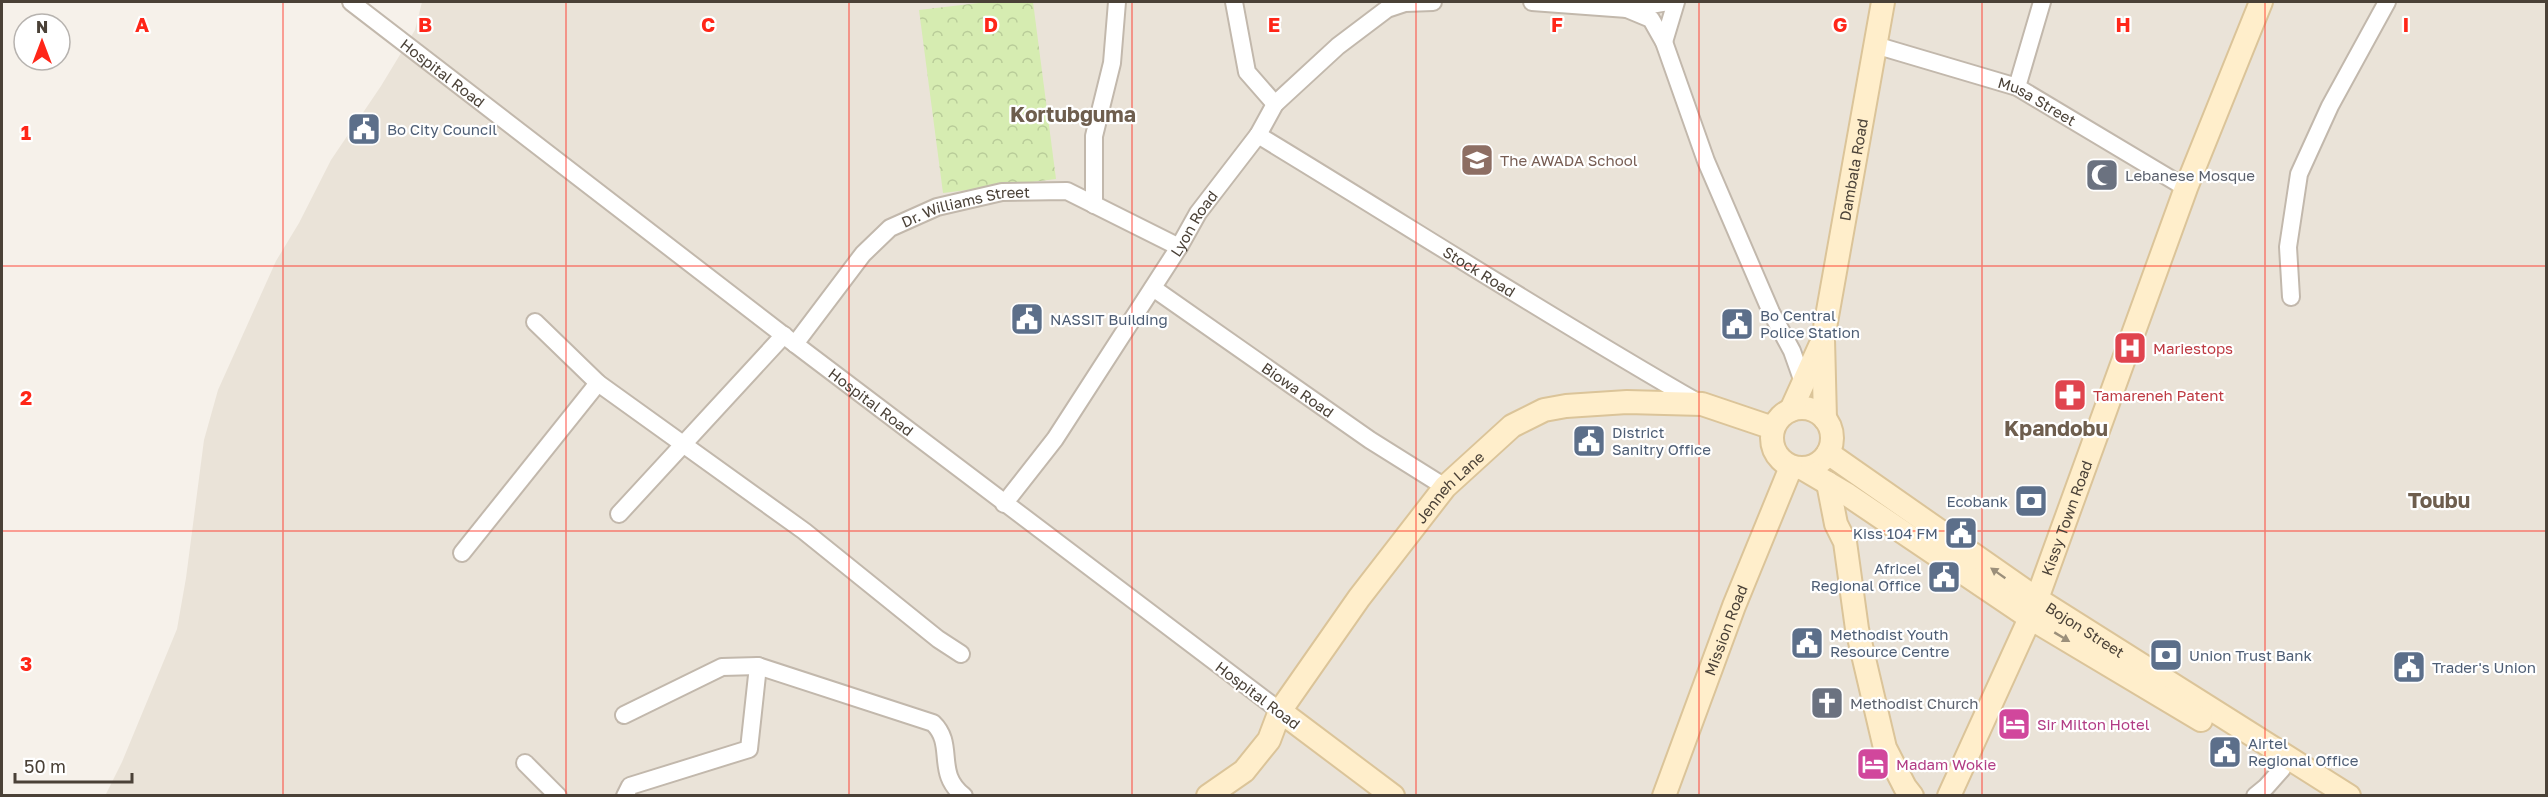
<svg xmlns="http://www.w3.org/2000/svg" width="2548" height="797" font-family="'Golos Text',sans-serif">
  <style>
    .residential { fill: #eae3d8 }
    .forest { fill: url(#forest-crowns) }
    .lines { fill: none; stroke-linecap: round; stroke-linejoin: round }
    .street-casing { stroke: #c2b8ac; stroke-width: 20 }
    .secondary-casing { stroke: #dbc499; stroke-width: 26 }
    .street { stroke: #fff; stroke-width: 16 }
    .secondary { stroke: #ffeecb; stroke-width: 22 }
    .oneway { fill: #9b8f7a }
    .grid { fill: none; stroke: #ff2618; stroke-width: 1.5; stroke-opacity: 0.55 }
    .labels { text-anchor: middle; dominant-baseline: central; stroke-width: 4.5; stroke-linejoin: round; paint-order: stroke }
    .street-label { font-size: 15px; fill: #4a4137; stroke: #fff }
    .service-label { font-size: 15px; fill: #4e5e75; stroke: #fff; text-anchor: start }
    .education-label { font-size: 15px; fill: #785e54; stroke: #fff; text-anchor: start }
    .worship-label { font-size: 15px; fill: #5b616d; stroke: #fff; text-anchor: start }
    .health-label { font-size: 15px; fill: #be3a42; stroke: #fff; text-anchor: start }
    .hotel-label { font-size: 15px; fill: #b23c85; stroke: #fff; text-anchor: start }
    .district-label { font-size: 21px; font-weight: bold; fill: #6e5e4e; stroke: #fff }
    .grid-label { font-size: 20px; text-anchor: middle; font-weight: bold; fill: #ff2618; stroke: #fff; stroke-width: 4.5; stroke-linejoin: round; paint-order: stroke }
  </style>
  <defs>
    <pattern id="forest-crowns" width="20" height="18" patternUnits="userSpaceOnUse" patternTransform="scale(1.5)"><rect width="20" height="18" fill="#d6ecb1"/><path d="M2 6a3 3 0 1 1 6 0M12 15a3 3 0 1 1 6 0" fill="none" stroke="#b9cc99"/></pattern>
  </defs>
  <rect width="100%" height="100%" fill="#f6f1ea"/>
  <polygon class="residential" points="422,2 2546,2 2546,795 105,796 122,762 177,629 186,578 204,440 218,390 276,261 299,223 331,160 381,86 415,30"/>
  <polygon class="forest" points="987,2 1033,2 1056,179 943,193 919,10"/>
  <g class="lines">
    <g class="street-casing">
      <g id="street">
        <path id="s1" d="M 351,2 L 795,344 L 1280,711"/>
        <polyline points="1234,2 1247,72 1275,104"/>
        <polyline points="1532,2 1627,9 1668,2"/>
        <polyline points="1627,9 1651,19 1664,42 1706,161 1771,312 1792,351 1803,382"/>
        <polyline points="1664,42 1676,2"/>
        <path id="s2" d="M 1875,45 L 2017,87 L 2186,188"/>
        <polyline points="2017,87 2042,2"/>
        <path id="s3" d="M 1258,135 C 1405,224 1549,317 1699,403"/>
        <polyline points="1094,205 1094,136 1112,63 1117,2"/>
        <path id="s4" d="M 1153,288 L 1370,440 L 1445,487"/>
        <polyline points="2291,297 2288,247 2299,174 2330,106 2387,2"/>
        <polyline points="535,322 598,383 804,531 938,639 961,654"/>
        <path id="s5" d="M 795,344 L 863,254 L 890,228 L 937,207 L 1002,192 L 1067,191 L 1179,247"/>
        <path id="s6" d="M 1004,504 L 1055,439 L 1179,247 L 1198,213 L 1258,135 L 1275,104 L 1338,46 L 1387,9 L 1405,3 L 1433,2"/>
        <polyline points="619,514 784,335"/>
        <polyline points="462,553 598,383"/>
        <path d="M 624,715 L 722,667 L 758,666 L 933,723 C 956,745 934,773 964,796"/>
        <polyline points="525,763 558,796"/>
        <polyline points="625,796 630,786 749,749 758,666"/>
        <polyline points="2255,796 2266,787 2282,769"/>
      </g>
    </g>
    <g class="secondary-casing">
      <g id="secondary">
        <circle cx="1802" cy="438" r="30"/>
        <polyline points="1791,410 1820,346"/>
        <path id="s7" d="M 1825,419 L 1823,339 L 1883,2"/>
        <path id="s8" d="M 1828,453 L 2037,599 L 2349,796"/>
        <polyline points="1802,468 1848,495 2030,618 2201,720"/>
        <polyline points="1828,483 1836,524 1845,542 1857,629 1885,748 1905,787 1912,796"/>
        <polyline points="1280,711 1393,796"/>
        <path id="s9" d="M 1208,796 L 1244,771 L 1269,740 L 1280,711 L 1359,598 L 1445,487 L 1512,426 L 1544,410 L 1566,406 L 1627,402 L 1702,404 L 1773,428"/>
        <path id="s10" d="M 1664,796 L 1734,606 L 1791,467"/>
        <path id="s11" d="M 1949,796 L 2030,618 L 2186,188 L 2261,2"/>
      </g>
    </g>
    <use href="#street" class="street"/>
    <use href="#secondary" class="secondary"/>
  </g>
  <defs><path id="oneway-solid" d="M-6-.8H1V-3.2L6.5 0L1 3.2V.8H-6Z" transform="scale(1.5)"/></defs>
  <g class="oneway">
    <use href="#oneway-solid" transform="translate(1998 573) rotate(-145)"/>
    <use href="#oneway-solid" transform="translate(2062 637) rotate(31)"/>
  </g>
  <path class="grid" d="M 283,2 L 283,796M 566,2 L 566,796M 849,2 L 849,796M 1132,2 L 1132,796M 1416,2 L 1416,796M 1699,2 L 1699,796M 1982,2 L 1982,796M 2265,2 L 2265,796M 2,266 L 2546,266M 2,531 L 2546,531"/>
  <defs>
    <g id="civic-square" transform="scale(1.725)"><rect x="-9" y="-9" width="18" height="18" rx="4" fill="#5c6f8a" stroke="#fff"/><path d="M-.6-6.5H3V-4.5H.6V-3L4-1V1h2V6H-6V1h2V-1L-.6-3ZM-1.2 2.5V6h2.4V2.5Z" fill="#fff"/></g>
    <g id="school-square" transform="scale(1.725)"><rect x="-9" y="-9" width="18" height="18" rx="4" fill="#8d6e63" stroke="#fff"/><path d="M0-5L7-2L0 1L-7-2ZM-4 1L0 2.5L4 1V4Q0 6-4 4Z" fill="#fff"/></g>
    <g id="mosque-square" transform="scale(1.725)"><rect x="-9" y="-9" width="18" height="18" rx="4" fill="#6b7280" stroke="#fff"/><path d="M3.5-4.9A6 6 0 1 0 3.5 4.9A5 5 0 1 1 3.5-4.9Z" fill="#fff"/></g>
    <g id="hospital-square" transform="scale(1.725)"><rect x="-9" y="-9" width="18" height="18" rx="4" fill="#e0444e" stroke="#fff"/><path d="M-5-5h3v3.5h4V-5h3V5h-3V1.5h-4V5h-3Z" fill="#fff"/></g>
    <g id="pharmacy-square" transform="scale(1.725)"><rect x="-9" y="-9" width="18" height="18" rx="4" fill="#e0444e" stroke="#fff"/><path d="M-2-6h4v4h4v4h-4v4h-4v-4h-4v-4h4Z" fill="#fff"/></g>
    <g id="bank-square" transform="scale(1.725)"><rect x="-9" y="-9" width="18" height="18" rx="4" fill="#5c6f8a" stroke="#fff"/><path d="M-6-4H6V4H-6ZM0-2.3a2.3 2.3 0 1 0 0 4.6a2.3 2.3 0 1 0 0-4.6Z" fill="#fff"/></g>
    <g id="church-square" transform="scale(1.725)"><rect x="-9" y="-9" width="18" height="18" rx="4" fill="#6b7280" stroke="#fff"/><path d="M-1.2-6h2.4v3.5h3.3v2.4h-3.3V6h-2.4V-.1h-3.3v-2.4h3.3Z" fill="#fff"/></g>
    <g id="hotel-square" transform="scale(1.725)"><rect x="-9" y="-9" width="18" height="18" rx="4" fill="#d1479c" stroke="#fff"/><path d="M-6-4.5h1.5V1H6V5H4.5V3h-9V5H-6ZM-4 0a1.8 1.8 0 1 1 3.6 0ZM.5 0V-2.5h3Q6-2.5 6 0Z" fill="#fff"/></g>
  </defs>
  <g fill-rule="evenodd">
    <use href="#civic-square" x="364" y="129"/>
    <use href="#school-square" x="1477" y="160"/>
    <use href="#mosque-square" x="2102" y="175"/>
    <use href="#civic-square" x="1027" y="319"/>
    <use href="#civic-square" x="1737" y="324"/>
    <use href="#hospital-square" x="2130" y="348"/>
    <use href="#pharmacy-square" x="2070" y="395"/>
    <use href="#civic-square" x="1589" y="441"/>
    <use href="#bank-square" x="2031" y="501"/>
    <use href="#civic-square" x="1961" y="533"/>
    <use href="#civic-square" x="1944" y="577"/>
    <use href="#civic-square" x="1807" y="643"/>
    <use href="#bank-square" x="2166" y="655"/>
    <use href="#civic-square" x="2409" y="667"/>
    <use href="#church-square" x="1827" y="703"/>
    <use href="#hotel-square" x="2014" y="724"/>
    <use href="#civic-square" x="2225" y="752"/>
    <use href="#hotel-square" x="1873" y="764"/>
  </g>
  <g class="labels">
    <g class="street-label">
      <text stroke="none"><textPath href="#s1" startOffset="116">Hospital Road</textPath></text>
      <text stroke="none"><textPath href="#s2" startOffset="172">Musa Street</textPath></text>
      <text stroke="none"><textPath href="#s7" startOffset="252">Dambala Road</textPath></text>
      <text stroke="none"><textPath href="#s5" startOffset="230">Dr. Williams Street</textPath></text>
      <text stroke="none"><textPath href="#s6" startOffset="339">Lyon Road</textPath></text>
      <text stroke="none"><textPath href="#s3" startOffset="260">Stock Road</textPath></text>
      <text stroke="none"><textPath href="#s4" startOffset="177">Biowa Road</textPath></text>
      <text stroke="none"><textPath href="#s1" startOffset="656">Hospital Road</textPath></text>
      <text stroke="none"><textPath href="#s9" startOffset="396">Jenneh Lane</textPath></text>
      <text stroke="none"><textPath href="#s11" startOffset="302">Kissy Town Road</textPath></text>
      <text stroke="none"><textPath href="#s8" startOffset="312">Bojon Street</textPath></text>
      <text stroke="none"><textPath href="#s10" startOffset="177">Mission Road</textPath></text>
      <text transform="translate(1258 695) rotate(37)">Hospital Road</text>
    </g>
    <g class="service-label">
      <text x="387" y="129">Bo City Council</text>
      <text x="1760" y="315">Bo Central<tspan x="1760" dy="17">Police Station</tspan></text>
      <text x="1050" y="319">NASSIT Building</text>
      <text x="1612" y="432">District<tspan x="1612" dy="17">Sanitry Office</tspan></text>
      <text x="2008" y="501" text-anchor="end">Ecobank</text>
      <text x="1938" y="533" text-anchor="end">Kiss 104 FM</text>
      <text x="1921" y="568" text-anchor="end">Africel<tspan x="1921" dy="17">Regional Office</tspan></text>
      <text x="1830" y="634">Methodist Youth<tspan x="1830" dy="17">Resource Centre</tspan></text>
      <text x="2189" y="655">Union Trust Bank</text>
      <text x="2432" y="667">Trader's Union</text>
      <text x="2248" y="743">Airtel<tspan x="2248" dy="17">Regional Office</tspan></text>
    </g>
    <g class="education-label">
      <text x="1500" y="160">The AWADA School</text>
    </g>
    <g class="worship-label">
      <text x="2125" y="175">Lebanese Mosque</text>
      <text x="1850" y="703">Methodist Church</text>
    </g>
    <g class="health-label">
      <text x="2153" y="348">Mariestops</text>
      <text x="2093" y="395">Tamareneh Patent</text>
    </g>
    <g class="hotel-label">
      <text x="2037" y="724">Sir Milton Hotel</text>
      <text x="1896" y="764">Madam Wokie</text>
    </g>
    <g class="district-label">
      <text x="1073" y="114">Kortubguma</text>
      <text x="2056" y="428">Kpandobu</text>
      <text x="2439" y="500">Toubu</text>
    </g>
  </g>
  <g class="grid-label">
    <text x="142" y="32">A</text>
    <text x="425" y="32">B</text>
    <text x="708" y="32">C</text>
    <text x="991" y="32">D</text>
    <text x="1274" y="32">E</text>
    <text x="1557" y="32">F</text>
    <text x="1840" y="32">G</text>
    <text x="2123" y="32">H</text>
    <text x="2406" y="32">I</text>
    <text x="26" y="140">1</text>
    <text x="26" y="405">2</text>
    <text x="26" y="671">3</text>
  </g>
  <rect width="2548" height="797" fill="none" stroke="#4a4137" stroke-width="6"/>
  <g transform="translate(42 42)"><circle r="28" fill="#ffffff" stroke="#b7b3af" stroke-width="1.5"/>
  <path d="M0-4.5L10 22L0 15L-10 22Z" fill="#ff2618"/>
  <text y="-9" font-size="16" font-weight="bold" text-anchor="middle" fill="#4a4137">N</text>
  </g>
  <path d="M15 773v9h117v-9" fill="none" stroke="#4a4137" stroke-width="3"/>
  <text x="24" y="773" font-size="18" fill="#4a4137" stroke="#ffffff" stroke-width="4.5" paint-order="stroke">50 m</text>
</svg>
